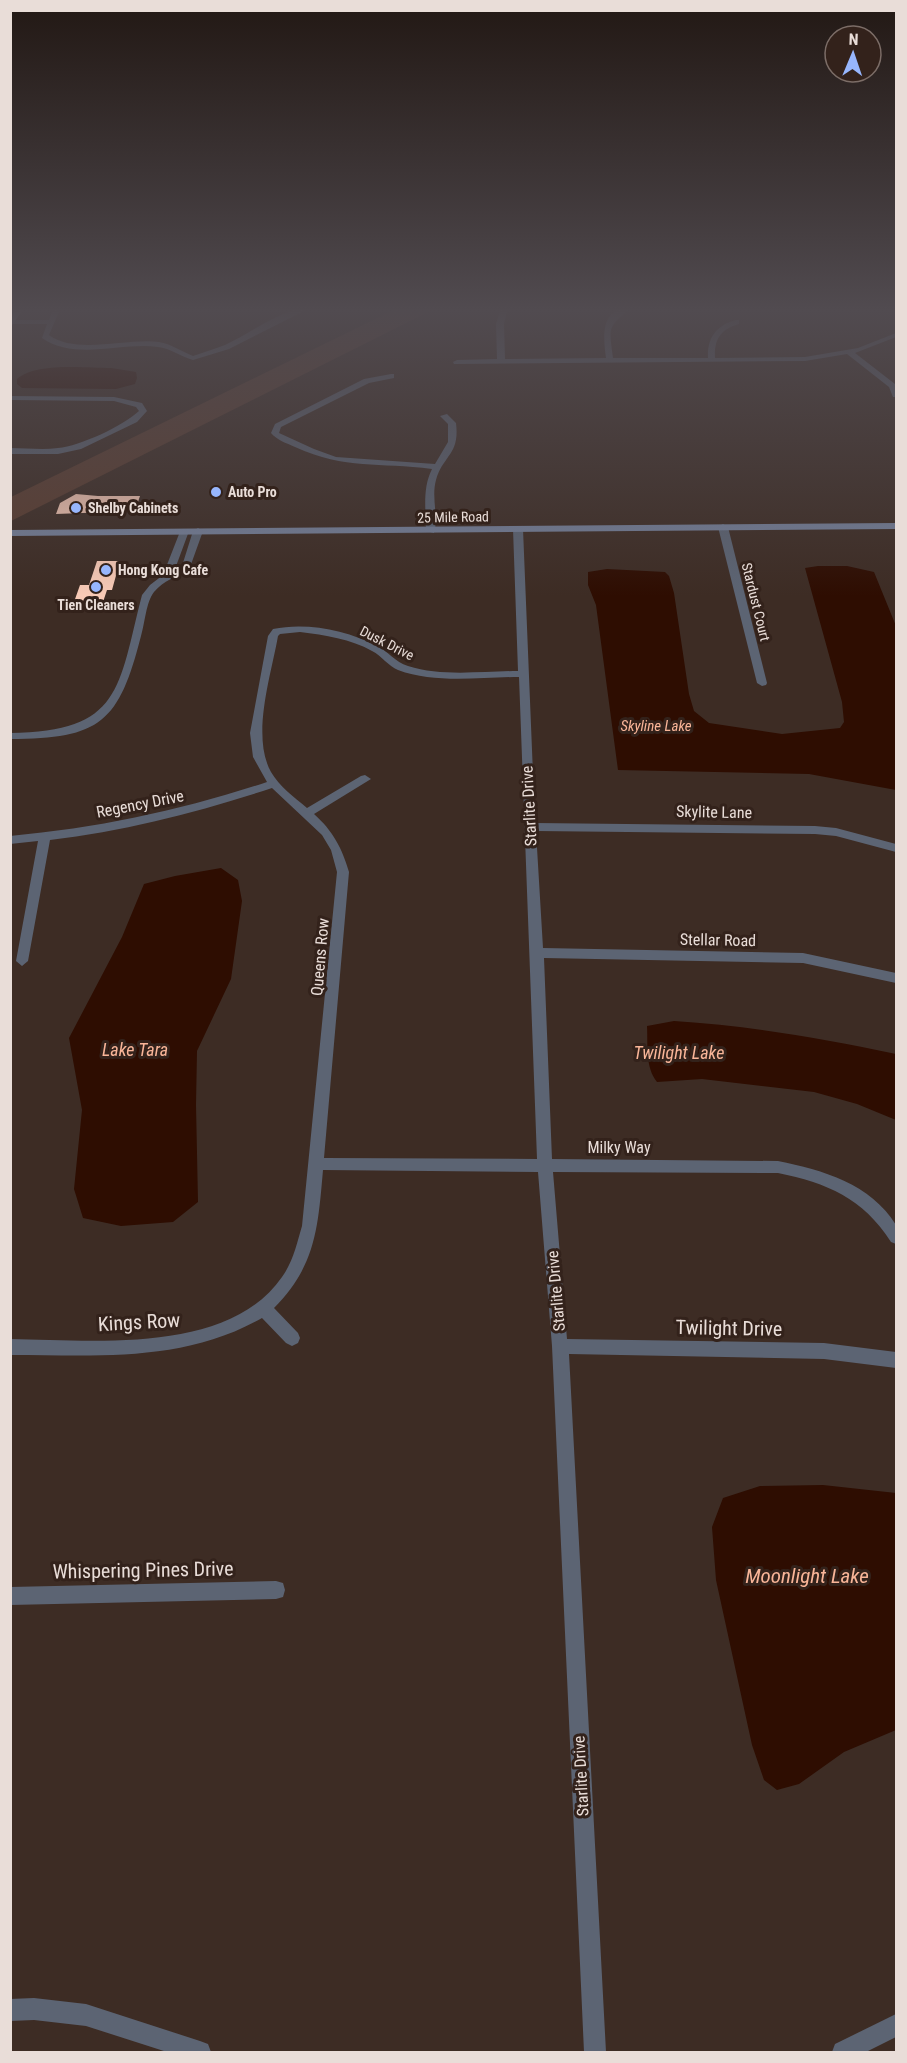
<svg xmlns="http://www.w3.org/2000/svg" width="907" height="2063" font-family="'Roboto Condensed',sans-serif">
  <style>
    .green { fill: #5a3c2f }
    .water { fill: #2e0d01 }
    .building { fill: #f8cab6 }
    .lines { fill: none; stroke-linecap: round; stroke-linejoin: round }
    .street { fill: #5c6473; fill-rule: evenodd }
    .secondary { fill: #758099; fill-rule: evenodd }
    .poi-dot { fill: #97b6fd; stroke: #33221b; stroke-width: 2 }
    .labels { text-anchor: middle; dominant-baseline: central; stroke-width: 6; stroke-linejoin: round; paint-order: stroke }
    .far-poi-label { font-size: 14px; font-weight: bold; fill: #e9ddd8; stroke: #33221b; text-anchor: start }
    .far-street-label { font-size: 14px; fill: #e9ddd8; stroke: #33221b }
    .far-water-label { font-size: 15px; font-style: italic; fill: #f9b598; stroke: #33221b }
    .street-label { font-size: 16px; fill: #e9ddd8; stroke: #33221b }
    .water-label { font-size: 18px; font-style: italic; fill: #f9b598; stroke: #33221b }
    .near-street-label { font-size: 20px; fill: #e9ddd8; stroke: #33221b }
    .near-water-label { font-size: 21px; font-style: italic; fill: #f9b598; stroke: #33221b }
  </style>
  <rect width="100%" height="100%" fill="#3d2c24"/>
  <polygon class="green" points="400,307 438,307 11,521 11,497"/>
  <g class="water">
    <path d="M 111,368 L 136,372 L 137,378 L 135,384 L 116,389 L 22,388 L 17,384 L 17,379 C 36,362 86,368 111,368 Z"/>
    <polygon points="818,566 847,566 874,572 896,626 896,790 809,774 618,770 596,605 588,585 588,572 607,569 665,572 669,576 674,593 689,694 694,711 709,723 782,734 840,728 844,722 842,702 805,568"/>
    <polygon points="221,868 238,880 242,901 231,979 197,1051 196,1105 198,1202 173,1222 121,1226 83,1218 74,1189 82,1110 69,1038 122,937 144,884 175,876"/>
    <path d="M 674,1021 C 751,1026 821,1038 896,1054 L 896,1120 L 857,1104 L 814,1092 L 702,1079 L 657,1082 C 645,1067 648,1045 647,1026 Z"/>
    <polygon points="823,1485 896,1493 896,1730 844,1752 799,1784 777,1790 764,1780 752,1745 716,1580 712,1527 723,1498 760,1486"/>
  </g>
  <g class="building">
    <polygon points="76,494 98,496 140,496 135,511 56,514 60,503"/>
    <polygon points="97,561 120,561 112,590 107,590 103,602 74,602 80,585 89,585"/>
  </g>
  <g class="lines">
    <g class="street">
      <path d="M 54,307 L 61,307 L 49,335 C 76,355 126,338 159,342 C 171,344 181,351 193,356 C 204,352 215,349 225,345 C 251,333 284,307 312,307 L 229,349 L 193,360 C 181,357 170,348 158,347 C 122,342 75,361 42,338 L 47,324 L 10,324 L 10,320 L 49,320 Z"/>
      <path d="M 501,307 L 508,307 L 504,324 L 505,359 L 606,358 C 603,336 600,307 632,307 C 607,328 609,326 613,358 L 708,358 C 707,337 717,325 736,320 L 739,320 L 739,324 C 721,329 714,339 715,358 L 805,357 L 858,348 L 896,333 L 896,337 L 855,353 L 895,384 L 896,397 L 893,397 L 889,387 L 847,354 L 805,361 L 454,364 L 453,362 L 457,360 L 497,359 L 496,324 Z"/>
      <path d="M 391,374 L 394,374 L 394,378 L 369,383 L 281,427 L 279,433 L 314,449 L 336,457 L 435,464 L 448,442 L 448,424 L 440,416 L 447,414 L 456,423 C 460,455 443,455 436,480 C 431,498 439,517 434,533 L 426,531 C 426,510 422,489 432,469 C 379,462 346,470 295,447 C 286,443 277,440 271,433 L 275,424 L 364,379 Z"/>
      <path d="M 10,396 L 114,397 L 142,403 L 147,411 L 137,422 L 81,449 L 58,454 L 10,454 L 10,448 C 26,448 43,450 58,448 C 80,446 123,426 139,411 L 136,407 L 114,401 L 10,400 Z"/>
      <polygon points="723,524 728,527 767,683 766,685 762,686 757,683 718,527"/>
      <path d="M 518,526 L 523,529 L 535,823 L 815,826 L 836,828 L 896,844 L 896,852 L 836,836 L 815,834 L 536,831 L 543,948 L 803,953 L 896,973 L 896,983 L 803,963 L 544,958 L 552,1159 L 778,1161 C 823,1170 871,1184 896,1225 L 896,1244 L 891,1242 C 863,1198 827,1183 778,1173 L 553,1172 L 567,1339 L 824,1343 L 896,1352 L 896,1368 L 824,1359 L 569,1354 L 606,2052 L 584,2052 L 552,1346 L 538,1172 L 323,1170 C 318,1227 316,1266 274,1308 L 298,1333 L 300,1338 L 298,1343 L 292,1346 L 286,1343 L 262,1318 C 183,1363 98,1355 10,1355 L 10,1339 C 93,1340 228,1355 282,1277 C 293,1262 297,1243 302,1226 L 337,872 L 331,850 L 322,835 L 272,788 C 199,812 126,831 50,840 L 28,961 L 22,966 L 16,961 L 38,841 L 10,844 L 10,836 C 99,828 183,810 267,782 L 253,757 L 250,733 L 268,636 L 273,629 C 306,622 347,630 377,646 C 388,651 395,662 408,666 C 442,677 483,671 518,671 L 513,529 ZM 300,632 C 325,635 351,639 372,651 C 382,656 388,666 398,670 C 435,684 480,677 519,677 L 537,1159 L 324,1158 L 349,872 C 342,848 333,831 314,814 L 371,779 L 365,775 L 361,776 L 307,808 C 294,797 279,786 271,772 C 251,736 271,676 278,636 L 280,634 Z"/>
      <path d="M 198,528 L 203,531 L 189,570 C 177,576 163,581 154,592 C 146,602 145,623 141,636 C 119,722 101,739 10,739 L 10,733 C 122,732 118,688 142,595 L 150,585 L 163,575 L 181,529 L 189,531 L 175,569 L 182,566 L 193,531 Z"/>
      <polygon points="276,1581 283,1583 285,1590 283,1597 276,1599 10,1605 10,1587"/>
      <polygon points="34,1998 86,2004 200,2041 208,2044 211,2052 167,2052 86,2026 34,2020 10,2021 10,1999"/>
      <polygon points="896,2014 896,2037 866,2052 832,2052 835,2044"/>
    </g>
    <g class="secondary">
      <polygon points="17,307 25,307 10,328 10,318"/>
      <polygon points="896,523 896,529 10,536 10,530"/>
    </g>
  </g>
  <linearGradient id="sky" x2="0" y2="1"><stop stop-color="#221814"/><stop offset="0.52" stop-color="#514b50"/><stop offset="1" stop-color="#514b50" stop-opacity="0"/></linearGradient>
  <rect width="907" height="596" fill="url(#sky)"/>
  <g class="poi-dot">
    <circle cx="216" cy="492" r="6"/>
    <circle cx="76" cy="508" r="6"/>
    <circle cx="106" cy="570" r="6"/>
    <circle cx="96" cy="587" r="6"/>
  </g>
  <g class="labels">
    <g class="far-poi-label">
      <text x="228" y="492">Auto Pro</text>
      <text x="88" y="508">Shelby Cabinets</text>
      <text x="118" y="570">Hong Kong Cafe</text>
      <text x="96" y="605" text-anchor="middle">Tien Cleaners</text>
    </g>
    <g class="far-street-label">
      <text transform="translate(453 517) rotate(-1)">25 Mile Road</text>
      <text transform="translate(756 602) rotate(76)">Stardust Court</text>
      <text transform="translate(387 643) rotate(27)">Dusk Drive</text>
    </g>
    <g class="far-water-label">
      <text x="656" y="726">Skyline Lake</text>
    </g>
    <g class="street-label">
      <text transform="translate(140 804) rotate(-11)">Regency Drive</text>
      <text transform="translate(529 806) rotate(-93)">Starlite Drive</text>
      <text transform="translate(714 812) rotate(1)">Skylite Lane</text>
      <text transform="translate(718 940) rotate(1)">Stellar Road</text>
      <text transform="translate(320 957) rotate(-85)">Queens Row</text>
      <text x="619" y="1147">Milky Way</text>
      <text transform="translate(556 1291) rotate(-95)">Starlite Drive</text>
      <text transform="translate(581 1776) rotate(-93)">Starlite Drive</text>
    </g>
    <g class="water-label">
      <text x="135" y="1049">Lake Tara</text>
      <text x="679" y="1052">Twilight Lake</text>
    </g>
    <g class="near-street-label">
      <text transform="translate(139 1322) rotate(-3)">Kings Row</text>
      <text transform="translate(729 1328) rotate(1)">Twilight Drive</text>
      <text transform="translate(143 1570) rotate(-1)">Whispering Pines Drive</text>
    </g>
    <g class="near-water-label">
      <text x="807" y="1576">Moonlight Lake</text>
    </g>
  </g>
  <rect width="907" height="2063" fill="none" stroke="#e9ddd8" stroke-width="24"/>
  <g transform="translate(853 54) rotate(2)"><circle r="28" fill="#33221b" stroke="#7c6d67" stroke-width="1.5"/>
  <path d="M0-4.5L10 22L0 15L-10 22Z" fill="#97b6fd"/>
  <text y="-9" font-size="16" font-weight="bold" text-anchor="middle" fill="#e9ddd8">N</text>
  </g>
</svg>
